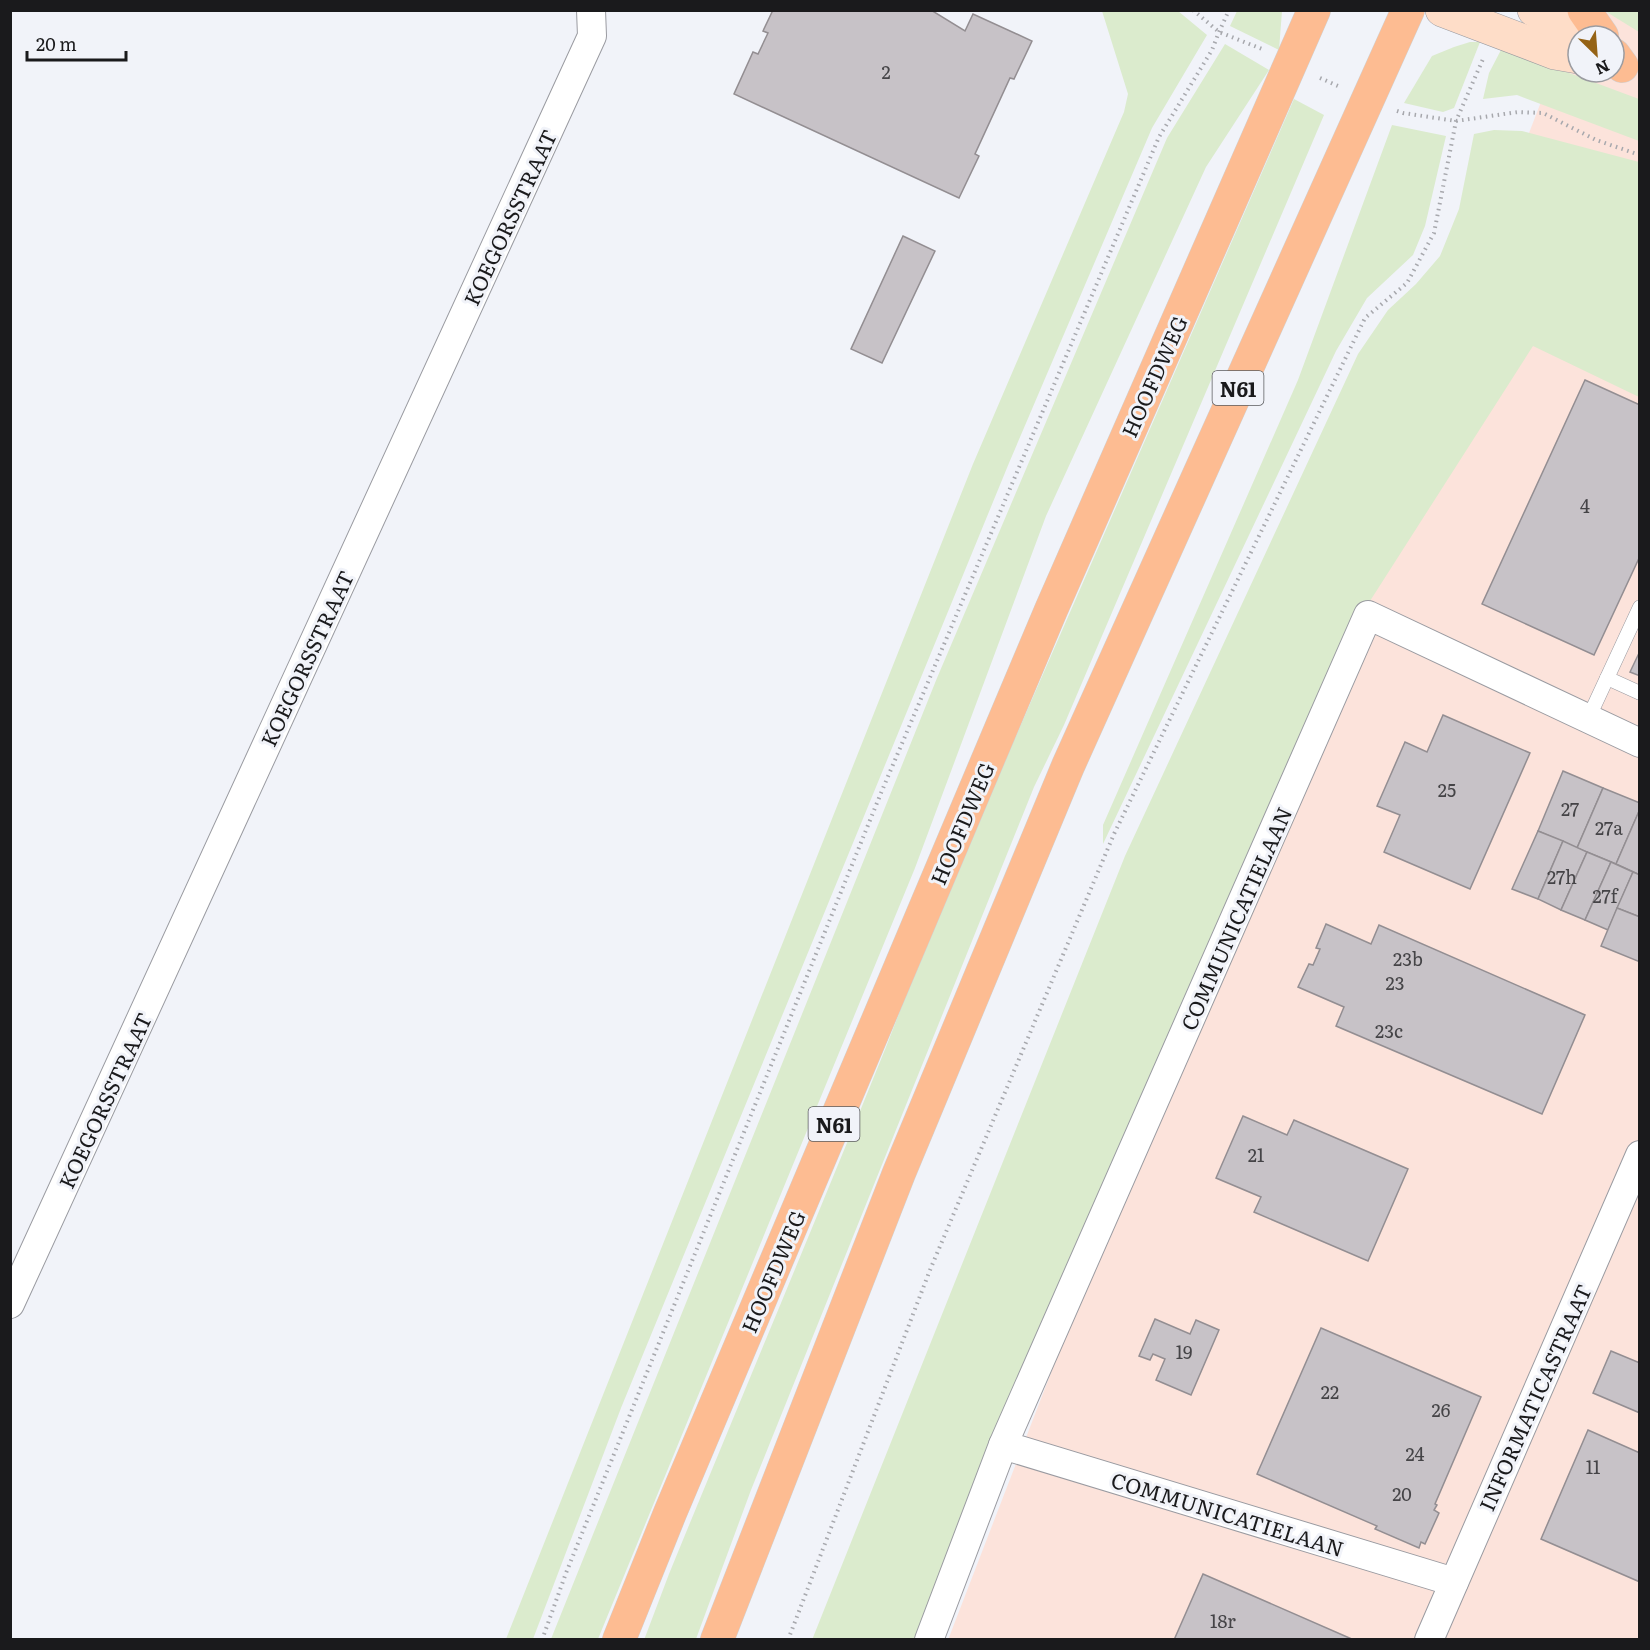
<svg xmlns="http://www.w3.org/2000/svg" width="1650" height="1650" font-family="Literata,serif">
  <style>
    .industrial { fill: #fce3db; fill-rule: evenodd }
    .green { fill: #dbebcd }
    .building { fill: #c7c2c7; stroke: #938e92; stroke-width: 1.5 }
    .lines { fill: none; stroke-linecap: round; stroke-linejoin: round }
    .service-casing { stroke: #9a9ba1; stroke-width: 15 }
    .minor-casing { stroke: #9a9ba1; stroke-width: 30 }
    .secondary-casing { stroke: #9a9ba1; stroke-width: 34 }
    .primary-casing { stroke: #d1d1d2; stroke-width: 34 }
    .path { stroke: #a7a8ad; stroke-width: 4; stroke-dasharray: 1.5 4.5; stroke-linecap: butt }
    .service { stroke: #fff; stroke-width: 14 }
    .minor { stroke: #fff; stroke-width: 28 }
    .secondary { stroke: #feddc8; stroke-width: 33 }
    .primary { stroke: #fdbc92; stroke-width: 33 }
    .labels { text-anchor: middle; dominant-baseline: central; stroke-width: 6; stroke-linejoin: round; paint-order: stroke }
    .number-label { font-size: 18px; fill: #454447 }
    .shield { fill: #f1f3f9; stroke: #5a5b5e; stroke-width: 1.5 }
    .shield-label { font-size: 20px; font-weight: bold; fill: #1a1a1c }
    .street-label { font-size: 21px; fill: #1a1a1c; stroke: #f1f3f9 }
  </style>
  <rect width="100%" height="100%" fill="#f1f3f9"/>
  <path class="industrial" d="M 1576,11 L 1639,11 L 1639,1639 L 948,1640 ZM 1578,36 L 1614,36 L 1614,72 L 1578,72 Z"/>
  <g class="green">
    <polygon points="1102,11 1178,11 1207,35 1152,128 1009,463 621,1408 533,1639 506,1639 973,464 1124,112 1128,94"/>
    <polygon points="1237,11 1282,11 1279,50 1230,26"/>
    <polygon points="1605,11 1639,11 1639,32"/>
    <polygon points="1470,42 1480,42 1454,108 1443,112 1404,103 1432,56 1454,47"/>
    <polygon points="1225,44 1269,70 1206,167 1046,516 915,868 598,1639 551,1639 937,678 1167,138"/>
    <polygon points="1502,48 1639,99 1639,141 1517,95 1483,99 1489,73"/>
    <path d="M 1294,99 L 1324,115 L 1064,725 L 1034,787 L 751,1490 L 696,1639 L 644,1640 L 669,1574 C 741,1398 815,1223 886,1047 C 927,942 965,836 1016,736 Z"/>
    <polygon points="1392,125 1446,136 1425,226 1413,255 1367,298 1336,351 1103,844 1103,825 1298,380"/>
    <polygon points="1494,130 1522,131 1639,162 1639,397 1533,346 1370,601 990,1440 915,1639 812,1640 1125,856 1358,354 1388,310 1416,284 1440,256 1459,209 1474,134"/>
  </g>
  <g class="building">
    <polygon points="773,10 931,10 965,31 973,14 1032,41 1014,79 1010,78 975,154 979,156 959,198 734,94 753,52 758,54 768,33 763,31"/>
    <polygon points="903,236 935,251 882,363 851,349"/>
    <polygon points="1585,380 1640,405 1640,556 1594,655 1482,604"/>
    <polygon points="1640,651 1640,676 1630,672"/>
    <polygon points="1443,715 1530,753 1470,889 1384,852 1400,815 1377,806 1405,742 1427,752"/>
    <polygon points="1563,771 1603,788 1577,848 1538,831"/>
    <polygon points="1603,788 1640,803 1640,809 1616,864 1577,848"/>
    <polygon points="1640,809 1640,875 1616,864"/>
    <polygon points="1538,831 1563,841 1538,899 1512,889"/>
    <polygon points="1563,841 1587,852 1561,910 1538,899"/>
    <polygon points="1587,852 1611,862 1585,920 1561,910"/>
    <polygon points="1611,862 1633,872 1608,930 1585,920"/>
    <polygon points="1633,872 1640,875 1640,917 1617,908"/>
    <polygon points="1617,908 1640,917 1640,962 1601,946"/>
    <polygon points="1326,924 1371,944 1379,925 1585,1015 1542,1114 1336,1026 1344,1007 1298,987 1309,964 1313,965 1320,949 1316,948"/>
    <polygon points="1243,1116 1287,1135 1294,1120 1408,1169 1368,1261 1254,1212 1261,1197 1216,1178"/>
    <polygon points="1155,1319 1190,1334 1196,1320 1219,1330 1191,1395 1156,1380 1165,1359 1153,1354 1150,1360 1139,1356"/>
    <polygon points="1321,1328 1481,1397 1435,1504 1437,1505 1434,1510 1439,1513 1425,1544 1421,1542 1419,1548 1375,1529 1377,1526 1257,1474"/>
    <polygon points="1611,1351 1640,1363 1640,1413 1593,1393"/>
    <polygon points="1588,1430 1640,1453 1640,1582 1541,1539"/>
    <polygon points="1203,1574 1354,1640 1174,1640"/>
  </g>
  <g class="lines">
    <g class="service-casing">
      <g id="service">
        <polyline points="1607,678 1640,693"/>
        <polyline points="1588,719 1640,607"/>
      </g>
    </g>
    <g class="minor-casing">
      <g id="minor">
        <polyline points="10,1304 592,36 591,10"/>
        <polyline points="1003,1445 1454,1582"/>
        <polyline points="929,1640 1003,1445 1368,615 1640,743"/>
        <polyline points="1429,1640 1640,1155"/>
      </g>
    </g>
    <g class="secondary-casing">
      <g id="secondary">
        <polyline points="1442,10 1555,53 1578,57"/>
        <polyline points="1534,10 1578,36"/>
      </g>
    </g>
    <g class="primary-casing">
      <g id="primary">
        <polyline points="1584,10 1602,36"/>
        <polyline points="1614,55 1622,66"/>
        <polyline points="619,1640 670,1513 1051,610 1314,10"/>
        <polyline points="717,1640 899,1173 1068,766 1408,10"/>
      </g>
    </g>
    <g class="path">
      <polyline points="1193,10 1219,32 1262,49"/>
      <polyline points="1320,78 1338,86"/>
      <polyline points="1397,111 1403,113 1456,121 1518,112 1543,113 1596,140 1640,155"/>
      <polyline points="542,1640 566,1573 881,793 1159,137 1212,50 1219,32 1229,10"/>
      <polyline points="788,1640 930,1270 1114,834 1365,318 1407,283 1434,233 1456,121 1483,59"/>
    </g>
    <use href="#service" class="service"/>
    <use href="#minor" class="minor"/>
    <use href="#secondary" class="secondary"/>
    <use href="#primary" class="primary"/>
  </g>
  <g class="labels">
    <g class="number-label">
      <text x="886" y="71">2</text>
      <text x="1585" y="505">4</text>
      <text x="1447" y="789">25</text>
      <text x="1570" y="808">27</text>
      <text x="1609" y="827">27a</text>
      <text x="1562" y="876">27h</text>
      <text x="1605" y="895">27f</text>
      <text x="1408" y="958">23b</text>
      <text x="1395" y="982">23</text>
      <text x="1389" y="1030">23c</text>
      <text x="1256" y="1154">21</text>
      <text x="1184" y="1351">19</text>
      <text x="1330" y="1391">22</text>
      <text x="1441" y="1409">26</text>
      <text x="1415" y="1453">24</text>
      <text x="1593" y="1466">11</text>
      <text x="1402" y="1493">20</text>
      <text x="1223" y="1620">18r</text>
    </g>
    <g class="shield">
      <rect x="1212.5" y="371" width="51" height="34" rx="4.5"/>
      <rect x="808.5" y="1107" width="51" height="34" rx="4.5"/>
    </g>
    <g class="shield-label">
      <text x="1238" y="388">N61</text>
      <text x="834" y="1124">N61</text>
    </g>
    <g class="street-label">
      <text transform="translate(509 217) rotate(-65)">KOEGORSSTRAAT</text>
      <text transform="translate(1153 376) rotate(-66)">HOOFDWEG</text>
      <text transform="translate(306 658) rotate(-65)">KOEGORSSTRAAT</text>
      <text transform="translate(961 823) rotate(-67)">HOOFDWEG</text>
      <text transform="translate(1235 918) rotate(-66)">COMMUNICATIELAAN</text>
      <text transform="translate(104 1100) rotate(-65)">KOEGORSSTRAAT</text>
      <text transform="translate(772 1271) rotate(-67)">HOOFDWEG</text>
      <text transform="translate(1534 1397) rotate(-66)">INFORMATICASTRAAT</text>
      <text transform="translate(1228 1513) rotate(17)">COMMUNICATIELAAN</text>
    </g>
  </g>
  <rect width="1650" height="1650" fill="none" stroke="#1a1a1c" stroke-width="24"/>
  <g transform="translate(1596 54) rotate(155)"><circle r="28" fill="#f1f3f9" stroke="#9b9ca1" stroke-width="1.5"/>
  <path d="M0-4.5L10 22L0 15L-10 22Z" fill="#956316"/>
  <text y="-9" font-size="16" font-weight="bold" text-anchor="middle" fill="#1a1a1c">N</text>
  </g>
  <path d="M27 51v9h99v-9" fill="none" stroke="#1a1a1c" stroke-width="3"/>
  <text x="36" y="51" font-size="18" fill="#1a1a1c" stroke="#f1f3f9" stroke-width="4.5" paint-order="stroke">20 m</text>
</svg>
